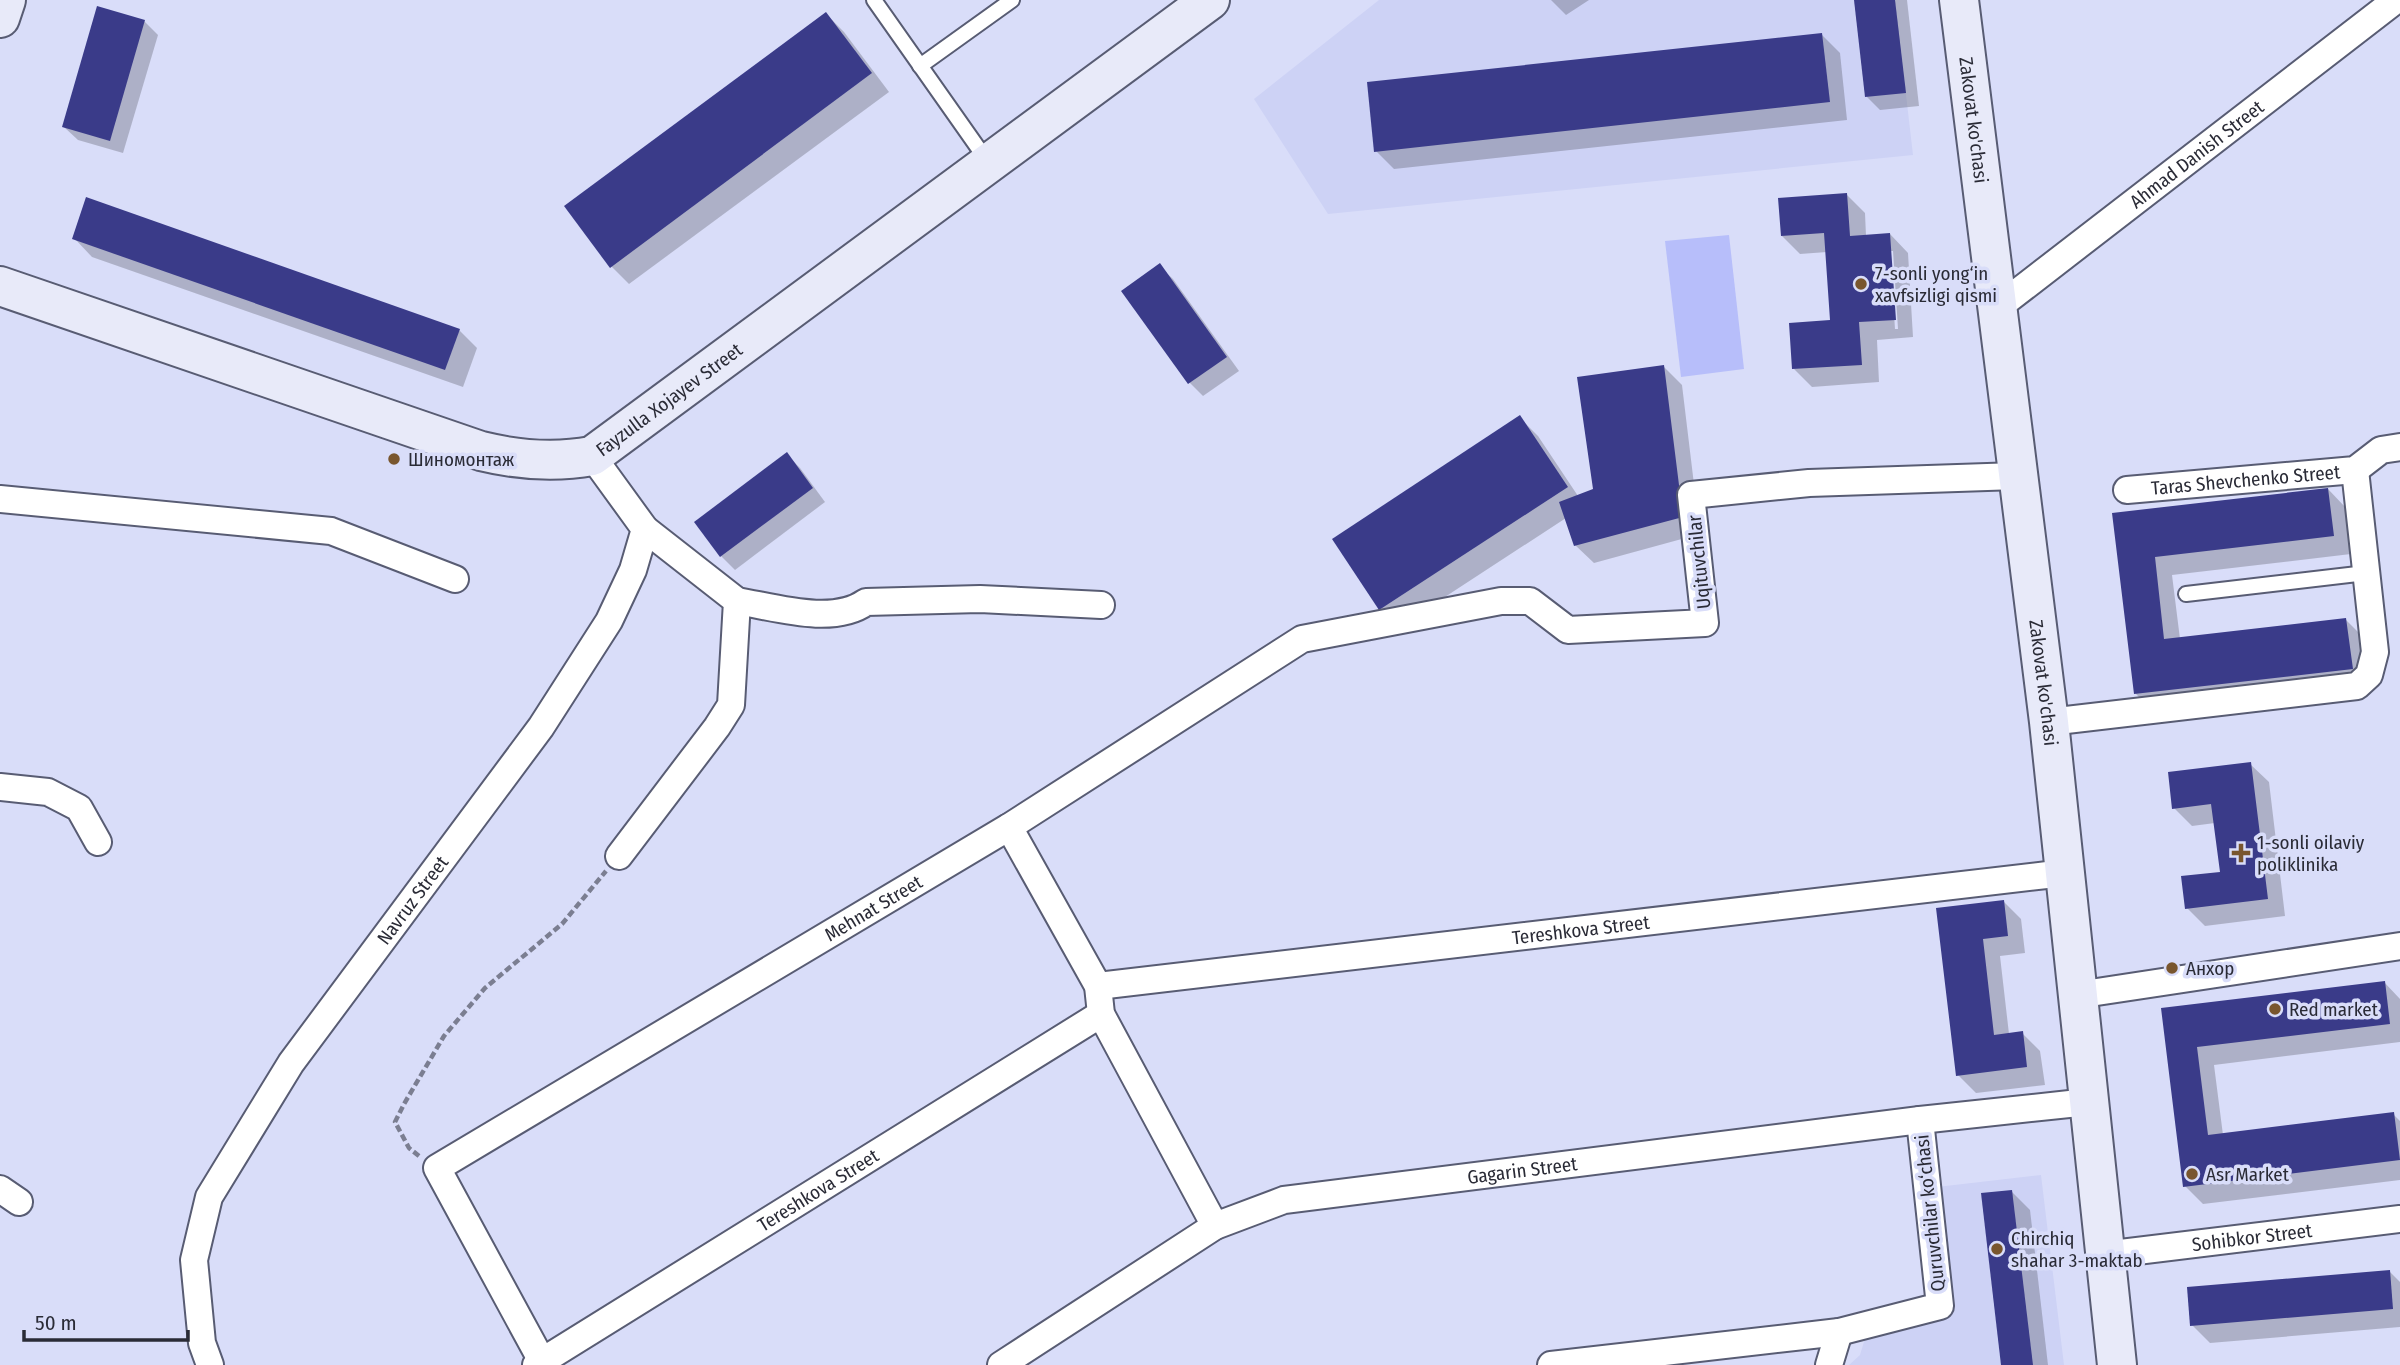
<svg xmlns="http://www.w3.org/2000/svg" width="2400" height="1365" font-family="'Fira Sans Condensed',sans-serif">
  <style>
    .built { fill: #cdd2f5 }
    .green { fill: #b7befa }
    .shadow { fill: #0003; fill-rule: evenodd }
    .building { fill: #3a3b89 }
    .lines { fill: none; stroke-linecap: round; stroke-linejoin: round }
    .service-casing { stroke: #585c73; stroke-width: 18 }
    .minor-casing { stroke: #585c73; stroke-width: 30 }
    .secondary-casing { stroke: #585c73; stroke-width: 42 }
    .path { stroke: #7b7e91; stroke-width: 4.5; stroke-dasharray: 7 3.5; stroke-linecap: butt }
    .service { stroke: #fff; stroke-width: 14 }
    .minor { stroke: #fff; stroke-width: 26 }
    .secondary { stroke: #e8eaf9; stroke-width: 38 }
    .poi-dot { fill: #79562e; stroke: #d9ddf9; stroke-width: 2.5 }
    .labels { text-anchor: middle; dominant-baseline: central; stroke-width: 7; stroke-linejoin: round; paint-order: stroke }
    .street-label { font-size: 19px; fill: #2a2b36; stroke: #d9ddf9 }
    .poi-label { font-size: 19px; fill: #2a2b36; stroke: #d9ddf9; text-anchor: start }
  </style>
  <rect width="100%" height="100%" fill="#d9ddf9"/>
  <g class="built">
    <polygon points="1379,0 1895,0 1913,155 1328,214 1254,99"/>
    <polygon points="2041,1175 2064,1365 1849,1365 1860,1355 1866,1335 1953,1312 1937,1187"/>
  </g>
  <polygon class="green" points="1729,235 1744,369 1681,377 1665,241"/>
  <g class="shadow">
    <polygon points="1551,0 1589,0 1566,15"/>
    <polygon points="1856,0 1907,0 1919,106 1880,110 1867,97"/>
    <polygon points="826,14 844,32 889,92 629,284 611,266"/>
    <polygon points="144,21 158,35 123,153 78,140 64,127"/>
    <polygon points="1822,35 1840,53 1847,120 1394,169 1376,151"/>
    <path d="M 1847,195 L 1865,213 L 1866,236 L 1890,234 L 1908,253 L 1913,337 L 1877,340 L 1879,382 L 1812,387 L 1794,369 L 1832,322 L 1827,252 L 1800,254 L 1782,236 ZM 1890,251 L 1893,251 L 1898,329 L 1895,329 Z"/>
    <polygon points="74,238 459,330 477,348 463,387 92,257"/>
    <polygon points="1159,266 1173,279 1239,371 1203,396 1190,383 1124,291"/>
    <polygon points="1664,367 1682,385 1700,534 1594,563 1575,545 1566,518 1399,627 1381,609 1334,539 1520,418 1538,436 1578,496 1595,490"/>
    <polygon points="787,455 800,468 825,502 735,570 721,556 696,522"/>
    <polygon points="2328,489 2346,508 2351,554 2172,575 2180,639 2346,620 2364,638 2370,686 2154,712 2136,694 2114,514"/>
    <polygon points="2250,764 2269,782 2285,916 2205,926 2187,908 2222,873 2215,823 2192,826 2174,808"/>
    <polygon points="2003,901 2021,919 2025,953 2000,956 2009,1034 2022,1033 2040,1051 2045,1085 1976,1093 1958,1075 1938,909"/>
    <polygon points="2384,982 2400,999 2400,1042 2214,1065 2223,1135 2393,1114 2400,1121 2400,1180 2203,1204 2185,1186 2163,1010"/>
    <polygon points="2012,1192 2030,1210 2048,1365 2003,1365"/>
    <polygon points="2389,1271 2400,1282 2400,1327 2210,1343 2192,1325"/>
  </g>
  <g class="building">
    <polygon points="1854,0 1895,0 1906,93 1865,97"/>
    <polygon points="97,6 145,20 110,141 62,127"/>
    <polygon points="826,12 872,73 610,268 564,206"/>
    <polygon points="1822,33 1830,102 1374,152 1367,82"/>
    <polygon points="1847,193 1850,236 1890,233 1896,320 1859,322 1862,365 1792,369 1789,323 1830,320 1824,233 1781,236 1778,198"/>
    <polygon points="86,197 460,329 445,370 72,239"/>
    <polygon points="1160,263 1227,357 1188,384 1121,291"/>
    <polygon points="1664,365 1683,517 1574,546 1559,502 1593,489 1577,377"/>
    <polygon points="1520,415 1568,487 1379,610 1332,539"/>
    <polygon points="787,452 813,488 720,557 694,522"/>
    <polygon points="2328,488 2334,536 2155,557 2164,639 2346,618 2353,669 2134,694 2112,513"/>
    <polygon points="2251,762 2268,899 2185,909 2181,876 2220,872 2211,804 2172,809 2168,772"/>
    <polygon points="2004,900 2008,936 1983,939 1994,1035 2023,1031 2027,1067 1956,1076 1936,908"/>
    <polygon points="2385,981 2390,1024 2197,1047 2208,1135 2394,1112 2400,1160 2183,1187 2161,1008"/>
    <polygon points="2012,1190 2033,1365 2001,1365 1981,1193"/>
    <polygon points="2390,1270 2393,1309 2190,1326 2187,1287"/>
  </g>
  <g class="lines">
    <g class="service-casing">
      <g id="service">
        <polyline points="874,0 988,162"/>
        <polyline points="920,66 1012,0"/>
        <polyline points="2186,594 2366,573"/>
      </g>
    </g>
    <g class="minor-casing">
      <g id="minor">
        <path id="s1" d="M 1997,308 L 2396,0"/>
        <path id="s2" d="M 2127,490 L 2355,470 L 2381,450 L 2400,447"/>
        <polyline points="0,499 331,531 455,579"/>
        <path d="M 737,601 C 774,607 833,626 866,602 L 980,599 L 1101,605"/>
        <polyline points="2049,722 2357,686 2369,675 2375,652 2355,470"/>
        <polyline points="0,787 48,792 79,808 98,842"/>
        <polyline points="1009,827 1098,986 1101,1014 1215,1226"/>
        <polyline points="619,856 717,727 731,705 737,601 645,529"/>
        <path id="s3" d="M 1098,986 L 2064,873"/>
        <polyline points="2077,995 2400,946"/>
        <polyline points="0,1189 19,1202"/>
        <path id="s4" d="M 2104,1255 L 2400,1219"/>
        <path id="s5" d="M 210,1365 L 202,1343 L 194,1260 L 209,1197 L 291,1063 L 541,727 L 609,621 L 633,570 L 645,529 L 592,456"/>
        <path id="s6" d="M 536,1365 L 1101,1014"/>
        <path id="s7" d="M 544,1365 L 437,1168 L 1009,827 L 1302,639 L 1501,601 L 1530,601 L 1568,630 L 1705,623 L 1691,495 L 1809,483 L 2017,476"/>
        <path id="s8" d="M 1001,1365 L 1215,1226 L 1284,1200 L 1920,1120 L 2088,1102"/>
        <polyline points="1551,1365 1839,1332 1940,1306 1920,1120"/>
        <polyline points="1829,1365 1839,1332"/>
      </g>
    </g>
    <g class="secondary-casing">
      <g id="secondary">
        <path id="s9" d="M 1959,0 L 2049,722 L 2117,1365"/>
        <polyline points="0,18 6,0"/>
        <path id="s10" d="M 0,286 L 481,451 C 518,460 554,463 592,456 L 1210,0"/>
      </g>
    </g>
    <polyline class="path" points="419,1156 409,1148 395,1122 404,1104 444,1036 485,988 562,924 606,871"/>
    <use href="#service" class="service"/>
    <use href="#minor" class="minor"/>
    <use href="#secondary" class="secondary"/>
  </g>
  <g class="poi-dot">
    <circle cx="1861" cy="284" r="7"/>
    <circle cx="394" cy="459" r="7"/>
    <path d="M2237.5 842.5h7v7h7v7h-7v7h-7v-7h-7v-7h7z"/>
    <circle cx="2172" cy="968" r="7"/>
    <circle cx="2275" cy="1009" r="7"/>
    <circle cx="2192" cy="1174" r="7"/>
    <circle cx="1997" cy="1249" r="7"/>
  </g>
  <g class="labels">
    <g class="street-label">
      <text stroke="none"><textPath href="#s9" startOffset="121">Zakovat ko'chasi</textPath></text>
      <text stroke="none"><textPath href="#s1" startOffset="252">Ahmad Danish Street</textPath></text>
      <text stroke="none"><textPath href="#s10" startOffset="716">Fayzulla Xojayev Street</textPath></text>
      <text stroke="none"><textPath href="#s2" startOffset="119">Taras Shevchenko Street</textPath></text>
      <text transform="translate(1699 562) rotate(-96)">Uqituvchilar</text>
      <text stroke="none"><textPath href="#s9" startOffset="688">Zakovat ko'chasi</textPath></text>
      <text stroke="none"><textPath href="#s5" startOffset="532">Navruz Street</textPath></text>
      <text stroke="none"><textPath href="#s7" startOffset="732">Mehnat Street</textPath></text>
      <text stroke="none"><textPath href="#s3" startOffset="486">Tereshkova Street</textPath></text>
      <text stroke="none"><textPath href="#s8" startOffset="569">Gagarin Street</textPath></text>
      <text stroke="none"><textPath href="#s6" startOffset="332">Tereshkova Street</textPath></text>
      <text transform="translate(1930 1213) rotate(-96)">Quruvchilar ko‘chasi</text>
      <text stroke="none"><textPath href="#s4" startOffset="149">Sohibkor Street</textPath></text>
    </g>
    <g class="poi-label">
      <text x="1875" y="273">7-sonli yong‘in<tspan x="1875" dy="22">xavfsizligi qismi</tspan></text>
      <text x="408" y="459">Шиномонтаж</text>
      <text x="2257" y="842">1-sonli oilaviy<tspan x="2257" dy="22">poliklinika</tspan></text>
      <text x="2186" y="968">Анхор</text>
      <text x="2289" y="1009">Red market</text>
      <text x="2206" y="1174">Asr Market</text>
      <text x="2011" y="1238">Chirchiq<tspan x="2011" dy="22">shahar 3-maktab</tspan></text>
    </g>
  </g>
  <path d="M24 1330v10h164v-10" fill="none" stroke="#2a2b36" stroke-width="3.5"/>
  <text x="35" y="1330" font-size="21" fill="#2a2b36" stroke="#d9ddf9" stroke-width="5" paint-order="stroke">50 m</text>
</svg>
